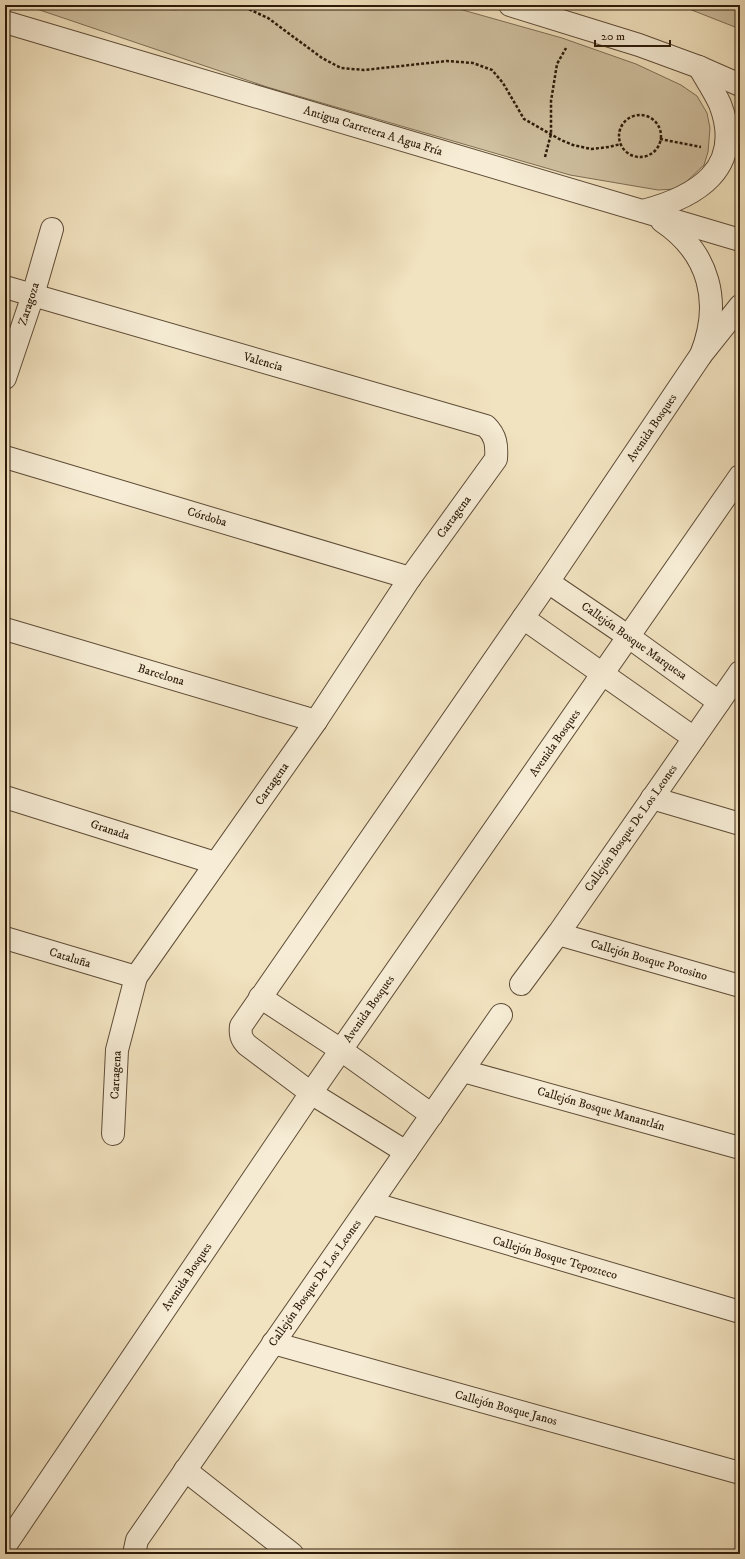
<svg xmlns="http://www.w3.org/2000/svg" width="745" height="1559" font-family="'IM FELL DW Pica',serif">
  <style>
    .green { fill: #d0c1a1; stroke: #7e6e55 }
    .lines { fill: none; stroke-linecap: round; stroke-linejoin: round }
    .minor-casing { stroke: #5e4c37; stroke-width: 24 }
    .tertiary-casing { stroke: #5e4c37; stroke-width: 24 }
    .path { stroke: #2c1a09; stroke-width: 2.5; stroke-dasharray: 3 2; stroke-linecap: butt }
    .minor { stroke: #f7edd6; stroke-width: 22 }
    .tertiary { stroke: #f7edd6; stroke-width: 22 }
    .labels { text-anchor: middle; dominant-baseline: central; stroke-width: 4; stroke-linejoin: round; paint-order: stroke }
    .street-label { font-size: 12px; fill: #2c1a09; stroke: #f7edd6 }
  </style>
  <rect width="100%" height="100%" fill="#f2e3c0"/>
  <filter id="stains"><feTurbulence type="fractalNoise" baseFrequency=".005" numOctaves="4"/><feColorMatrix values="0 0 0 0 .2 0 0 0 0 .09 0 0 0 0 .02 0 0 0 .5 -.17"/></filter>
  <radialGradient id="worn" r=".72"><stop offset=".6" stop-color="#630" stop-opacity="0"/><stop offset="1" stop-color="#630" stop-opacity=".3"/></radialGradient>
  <g class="green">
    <polygon points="25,5 445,5 562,38 636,64 681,85 697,96 707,113 710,128 708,152 704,165 686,182 675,189 658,190 570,175 267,87"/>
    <polygon points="679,5 740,5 740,29"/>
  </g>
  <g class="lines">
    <g class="minor-casing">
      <g id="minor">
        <path d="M 5,287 L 486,426 C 496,436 497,445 496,459 L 410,578 L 316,721 L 136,977 L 117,1050 L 113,1134"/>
        <polyline points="5,378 33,295 52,229"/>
        <polyline points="5,457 410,578"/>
        <polyline points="548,582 629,637 719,702"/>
        <polyline points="523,618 694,738"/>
        <polyline points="5,629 316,721"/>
        <polyline points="5,797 215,863"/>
        <polyline points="652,798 740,824"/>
        <polyline points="558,934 740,986"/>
        <polyline points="5,938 136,977"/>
        <polyline points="521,984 558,934 740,672"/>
        <polyline points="260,997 341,1050 432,1115"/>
        <polyline points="463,1071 740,1148"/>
        <path d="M 406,1152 L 311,1093 L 247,1045 C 241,1039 240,1034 241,1026 L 548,582 L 701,355 L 740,306"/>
        <polyline points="371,1203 740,1312"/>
        <polyline points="273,1343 740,1473"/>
        <polyline points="185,1470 292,1554"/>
        <polyline points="5,1546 311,1093 740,476"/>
        <polyline points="134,1554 137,1540 501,1015"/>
      </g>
    </g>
    <g class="tertiary-casing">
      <g id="tertiary">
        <polyline points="510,5 639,45 699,67 740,85"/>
        <polyline points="5,22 740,240"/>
        <path d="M 643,211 C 696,197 745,169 720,104 C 714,91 706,79 699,67"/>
        <path d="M 662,221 C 710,253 722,303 701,355"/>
      </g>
    </g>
    <g class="path">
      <polyline points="150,5 173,9 244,7 268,18 322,58 341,68 364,70 447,61 473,63 492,70 503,83 524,119 561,140 573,145 591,149 609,147 621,144"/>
      <circle cx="640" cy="136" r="21"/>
      <polyline points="660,139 701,147"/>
      <polyline points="545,157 551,134 551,101 557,64 566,48"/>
    </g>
    <use href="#minor" class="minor"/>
    <use href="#tertiary" class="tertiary"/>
  </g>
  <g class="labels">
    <g class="street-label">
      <text transform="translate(373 131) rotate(17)">Antigua Carretera A Agua Fría</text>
      <text transform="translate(29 304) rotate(-72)">Zaragoza</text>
      <text transform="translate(263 362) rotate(16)">Valencia</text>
      <text transform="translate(652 428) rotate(-56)">Avenida Bosques</text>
      <text transform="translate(207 517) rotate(17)">Córdoba</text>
      <text transform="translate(454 517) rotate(-54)">Cartagena</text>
      <text transform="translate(634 641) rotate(35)">Callejón Bosque Marquesa</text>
      <text transform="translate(161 675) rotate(17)">Barcelona</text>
      <text transform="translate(555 743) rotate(-55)">Avenida Bosques</text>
      <text transform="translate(272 784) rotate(-55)">Cartagena</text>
      <text transform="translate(631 828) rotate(-55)">Callejón Bosque De Los Leones</text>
      <text transform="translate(110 830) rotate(18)">Granada</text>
      <text transform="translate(70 958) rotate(17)">Cataluña</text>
      <text transform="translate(649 960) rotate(16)">Callejón Bosque Potosino</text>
      <text transform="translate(369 1009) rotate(-55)">Avenida Bosques</text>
      <text transform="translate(116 1075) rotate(-87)">Cartagena</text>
      <text transform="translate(601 1109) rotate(16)">Callejón Bosque Manantlán</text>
      <text transform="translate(555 1258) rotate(16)">Callejón Bosque Tepozteco</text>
      <text transform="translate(187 1277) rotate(-56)">Avenida Bosques</text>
      <text transform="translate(315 1283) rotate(-55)">Callejón Bosque De Los Leones</text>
      <text transform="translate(506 1408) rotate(15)">Callejón Bosque Janos</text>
    </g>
  </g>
  <rect width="745" height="1559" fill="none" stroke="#f2e3c0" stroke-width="20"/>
  <rect x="6" y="6" width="733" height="1547" fill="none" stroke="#2c1a09" stroke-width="2"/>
  <rect x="10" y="10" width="725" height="1539" fill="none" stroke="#2c1a09"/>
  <path d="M595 40v6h75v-6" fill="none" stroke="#2c1a09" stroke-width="2"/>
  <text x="601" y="40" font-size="12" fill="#2c1a09" stroke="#f7edd6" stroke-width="3" paint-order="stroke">20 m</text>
  <rect width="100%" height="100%" filter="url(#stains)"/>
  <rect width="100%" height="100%" fill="url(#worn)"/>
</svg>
